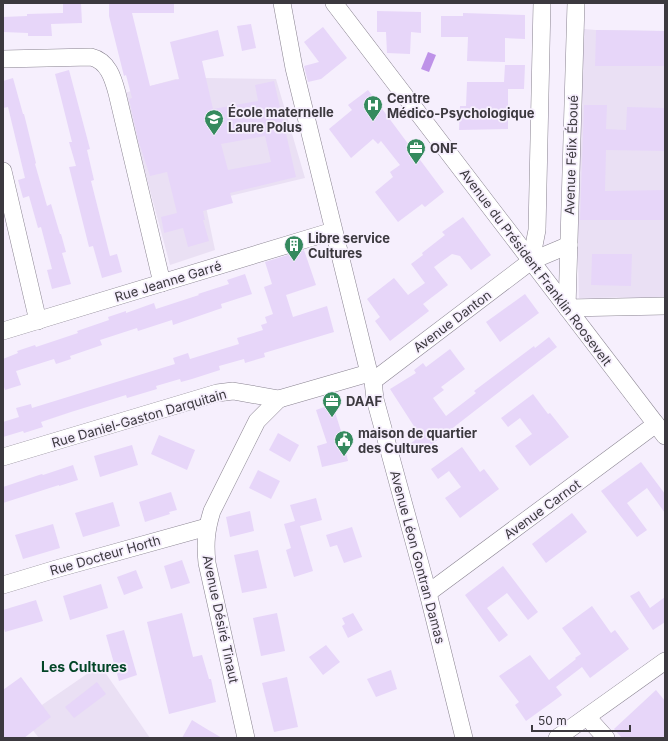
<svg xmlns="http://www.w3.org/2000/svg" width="668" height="741" font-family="Inter,sans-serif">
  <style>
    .built { fill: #eae0f4 }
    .water { fill: #be92e8 }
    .building { fill: #e7d6f9; fill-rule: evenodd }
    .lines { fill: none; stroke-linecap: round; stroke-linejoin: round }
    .minor-casing { stroke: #8a8491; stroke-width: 18 }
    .minor { stroke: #fff; stroke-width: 17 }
    .labels { text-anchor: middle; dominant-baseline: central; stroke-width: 3.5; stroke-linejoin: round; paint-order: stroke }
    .poi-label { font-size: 13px; font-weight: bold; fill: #3c393f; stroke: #f6effd; text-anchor: start }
    .street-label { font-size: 13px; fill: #3c393f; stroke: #f6effd }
    .neighbourhood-label { font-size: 14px; font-weight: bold; fill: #024527; stroke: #f6effd }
  </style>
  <rect width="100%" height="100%" fill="#f6effd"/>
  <g class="built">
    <polygon points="584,29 596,30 665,31 665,297 579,298 577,220"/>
    <polygon points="206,78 276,79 305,178 205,202 215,250 170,265 124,93 176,79 184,82"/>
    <polygon points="100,665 150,738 39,738 23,718"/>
  </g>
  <polygon class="water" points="428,52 436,55 429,72 421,69"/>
  <g class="building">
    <polygon points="63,3 81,3 82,23 51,24 52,36 28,36 28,33 3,32 3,17 27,16 27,14 63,13"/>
    <path d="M 109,3 L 174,3 L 174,13 L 132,13 L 150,86 L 179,79 L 170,42 L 218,30 L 224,56 L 202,61 L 213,109 L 258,101 L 255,85 L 274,81 L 296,177 L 230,193 L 233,203 L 203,211 L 205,220 L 203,220 L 209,241 L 188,247 L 183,228 L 164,233 L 161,217 L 177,213 L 167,172 L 150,176 L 139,143 L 129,99 L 132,98 L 126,75 L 124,76 L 109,16 ZM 265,136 L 271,162 L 228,170 L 221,144 Z"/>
    <polygon points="377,11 421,12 421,33 411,32 410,54 387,53 386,32 377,32"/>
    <polygon points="463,13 525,15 525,39 505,38 505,62 467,61 468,37 441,37 441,16 463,16"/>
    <polygon points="251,24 256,48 242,51 237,26"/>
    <polygon points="323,27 347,58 321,79 308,82 304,66 319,62 304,42"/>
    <polygon points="596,30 665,31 665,66 595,66"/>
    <polygon points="505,65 525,65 524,89 508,89 508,129 459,130 460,106 466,106 467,82 504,82"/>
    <polygon points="69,70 90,149 87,150 94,180 91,181 110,256 117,254 122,272 102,278 93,246 89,247 69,167 76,166 69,142 72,142 55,74"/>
    <polygon points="13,78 23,114 24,114 27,126 36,163 35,164 47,206 51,204 60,234 61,234 66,252 62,253 71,284 52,289 47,270 52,269 41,227 38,228 29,196 23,198 18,180 25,178 8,107 3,108 3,81"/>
    <polygon points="368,90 444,192 425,207 422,204 398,222 375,192 393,177 390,172 400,165 381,141 378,144 373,139 351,158 329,129 352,110 348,105"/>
    <polygon points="584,105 607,105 606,129 626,130 627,107 665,108 665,151 606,150 605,191 665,190 665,220 580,220"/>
    <polygon points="463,217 491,255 471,270 460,256 452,254 434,267 448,285 423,304 429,311 390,341 375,321 380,317 367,299 394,278 408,295 425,283 411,264 423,255 422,253 445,235 442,232"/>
    <polygon points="304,250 316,285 286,295 293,317 327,306 334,332 264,353 265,357 245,363 244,359 219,366 220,370 192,379 181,382 180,379 156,386 157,389 127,398 126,395 71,412 41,422 43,427 24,433 23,431 3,437 3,422 19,417 16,408 31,404 32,408 175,364 173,358 188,353 190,359 239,344 237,338 263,330 261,325 267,323 265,317 273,314 264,287 272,284 265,262"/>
    <polygon points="592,254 632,254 631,286 591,285"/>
    <polygon points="245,274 252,294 221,304 222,308 173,325 172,320 138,331 137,328 100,340 102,345 70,356 71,359 56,364 54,359 16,371 21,385 5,390 3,384 3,359 18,353 17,351 35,345 36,347 78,333 77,331 109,320 108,317 126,311 126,313 154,303 156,309 199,295 198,294 229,284 227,280"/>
    <polygon points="525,294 539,313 500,342 486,322"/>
    <polygon points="549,337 557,347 418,455 410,444 415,440 413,439 419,434 390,389 416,373 414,370 423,363 426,367 450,349 465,369 441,387 444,390 433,398 446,416 476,393 474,391 534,346 535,348"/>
    <polygon points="533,394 548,414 550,413 569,437 530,466 515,446 532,434 520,418 508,427 501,418"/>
    <polygon points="330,405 332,410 334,409 341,431 348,461 322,467 317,446 327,443 316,410"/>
    <polygon points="278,433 299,445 290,462 269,450"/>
    <polygon points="159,435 195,450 187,470 151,454"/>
    <polygon points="132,445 138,465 100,477 94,456"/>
    <polygon points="462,447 480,472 484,469 499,489 460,518 445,498 461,487 449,471 438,479 431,469"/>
    <polygon points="641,462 665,494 665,513 647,488 627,503 647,530 637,537 601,491"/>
    <polygon points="73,465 78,480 59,486 59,485 3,503 3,487 42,474 43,475"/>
    <polygon points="258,470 280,481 271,499 249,488"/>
    <polygon points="171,492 177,510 169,512 170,514 145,522 139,502"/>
    <polygon points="316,498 322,520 300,526 313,571 294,577 286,550 291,548 284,524 295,521 290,505"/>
    <polygon points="113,502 120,526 83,537 75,513"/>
    <polygon points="250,511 254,531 230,537 226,517"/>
    <polygon points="572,513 587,532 546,563 532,544"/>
    <polygon points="53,524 60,548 23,559 15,535"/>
    <polygon points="352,527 362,557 344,563 337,545 330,547 326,535"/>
    <polygon points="258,550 267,588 242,593 234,555"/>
    <polygon points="182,560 190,583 171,589 164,566"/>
    <polygon points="503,566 538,612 528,620 507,593 487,608 508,635 499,642 465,595"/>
    <polygon points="136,570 143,588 124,595 117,577"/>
    <polygon points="101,584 108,608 70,620 63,596"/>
    <polygon points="639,591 650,608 665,597 665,622 653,630 630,596"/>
    <polygon points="36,600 43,621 5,632 3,625 3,610"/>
    <polygon points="592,606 611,633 615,630 629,649 590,678 582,667 556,687 562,695 526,721 515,705 519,702 499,676 530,655 549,680 576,659 575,658 581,654 562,628"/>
    <polygon points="182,613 193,657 202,655 209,679 211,679 216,702 169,714 147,622"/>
    <polygon points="277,613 285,651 261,656 253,618"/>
    <polygon points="353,613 363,630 348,638 342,626 345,624 342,618"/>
    <polygon points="124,630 137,675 119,681 106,635"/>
    <polygon points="326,645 340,662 323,675 309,657"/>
    <polygon points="391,670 397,689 376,697 367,679"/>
    <polygon points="21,677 51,717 24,738 3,738 3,690"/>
    <polygon points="287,677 298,727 274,732 262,683"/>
    <polygon points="97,682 106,694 74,718 65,707"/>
    <polygon points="656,690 665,701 665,738 622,738 614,729"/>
    <polygon points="192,720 205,728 222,738 182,738"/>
  </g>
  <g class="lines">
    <g class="minor-casing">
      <g id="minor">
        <polyline points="282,3 294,68 369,373 373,381 375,399 428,593 464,738"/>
        <polyline points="334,3 665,436"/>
        <polyline points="576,3 567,308 665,306"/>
        <path d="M 3,59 L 91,57 C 108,61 113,78 117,93 L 162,283"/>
        <polyline points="3,171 38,321"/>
        <polyline points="531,261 537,230 542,3"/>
        <polyline points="3,331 333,231"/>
        <polyline points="373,381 531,261 569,245"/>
        <polyline points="3,457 217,393 233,391 279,399 369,373"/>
        <polyline points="3,585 56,569 207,527"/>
        <polyline points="428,593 656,424"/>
        <polyline points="587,717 606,738"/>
        <path d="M 246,738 L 207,563 C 205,544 206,530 212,511 L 257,421 L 279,399"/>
        <polyline points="557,738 665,661"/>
      </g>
    </g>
    <use href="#minor" class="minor"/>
  </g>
  <defs>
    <g id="hospital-pin" transform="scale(1)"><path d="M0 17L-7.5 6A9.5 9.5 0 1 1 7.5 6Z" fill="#358a5e" stroke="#f6effd"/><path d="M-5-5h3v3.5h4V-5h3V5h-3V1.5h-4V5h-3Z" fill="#fff"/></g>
    <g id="school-pin" transform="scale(1)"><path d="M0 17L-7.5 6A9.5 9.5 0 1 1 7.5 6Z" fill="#358a5e" stroke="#f6effd"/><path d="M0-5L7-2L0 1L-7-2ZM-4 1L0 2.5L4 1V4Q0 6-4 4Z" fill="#fff"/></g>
    <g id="office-pin" transform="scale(1)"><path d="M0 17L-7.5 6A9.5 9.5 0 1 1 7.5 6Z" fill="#358a5e" stroke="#f6effd"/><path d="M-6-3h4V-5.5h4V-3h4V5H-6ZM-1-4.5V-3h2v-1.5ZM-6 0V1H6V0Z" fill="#fff"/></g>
    <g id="building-pin" transform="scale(1)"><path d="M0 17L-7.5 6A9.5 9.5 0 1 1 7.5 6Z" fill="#358a5e" stroke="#f6effd"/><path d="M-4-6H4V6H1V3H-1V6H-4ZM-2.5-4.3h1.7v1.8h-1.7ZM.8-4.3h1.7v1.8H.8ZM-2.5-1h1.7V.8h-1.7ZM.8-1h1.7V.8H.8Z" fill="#fff"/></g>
    <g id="civic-pin" transform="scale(1)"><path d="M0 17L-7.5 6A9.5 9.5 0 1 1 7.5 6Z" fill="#358a5e" stroke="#f6effd"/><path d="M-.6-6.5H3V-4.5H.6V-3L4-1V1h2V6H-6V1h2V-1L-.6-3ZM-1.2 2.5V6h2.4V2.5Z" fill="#fff"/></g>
  </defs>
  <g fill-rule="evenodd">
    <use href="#hospital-pin" x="373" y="105"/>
    <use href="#school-pin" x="214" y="119"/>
    <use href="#office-pin" x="416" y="148"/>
    <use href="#building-pin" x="294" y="245"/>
    <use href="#office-pin" x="332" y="401"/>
    <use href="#civic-pin" x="344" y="440"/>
  </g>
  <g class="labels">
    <g class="poi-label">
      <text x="387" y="98">Centre<tspan x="387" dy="15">Médico-Psychologique</tspan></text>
      <text x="228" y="112">École maternelle<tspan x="228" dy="15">Laure Polus</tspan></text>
      <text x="430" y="148">ONF</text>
      <text x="308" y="238">Libre service<tspan x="308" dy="15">Cultures</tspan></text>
      <text x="346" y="401">DAAF</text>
      <text x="358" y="433">maison de quartier<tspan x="358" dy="15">des Cultures</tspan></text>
    </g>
    <g class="street-label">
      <text transform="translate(571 155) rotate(-88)">Avenue Félix Éboué</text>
      <text transform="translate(536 267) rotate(53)">Avenue du Président Franklin Roosevelt</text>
      <text transform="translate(168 281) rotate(-17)">Rue Jeanne Garré</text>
      <text transform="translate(452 321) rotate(-37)">Avenue Danton</text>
      <text transform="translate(139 418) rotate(-16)">Rue Daniel-Gaston Darquitain</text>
      <text transform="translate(542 509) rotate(-36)">Avenue Carnot</text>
      <text transform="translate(105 555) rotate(-16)">Rue Docteur Horth</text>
      <text transform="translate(418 557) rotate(75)">Avenue Léon Gontran Damas</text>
      <text transform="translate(221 619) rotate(78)">Avenue Désiré Tinaut</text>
    </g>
    <g class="neighbourhood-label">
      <text x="84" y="666">Les Cultures</text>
    </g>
  </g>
  <rect width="668" height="741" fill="none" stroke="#3c393f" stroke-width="8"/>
  <path d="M532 725v6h98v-6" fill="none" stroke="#3c393f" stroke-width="2"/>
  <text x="538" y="725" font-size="12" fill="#3c393f" stroke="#f6effd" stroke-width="3" paint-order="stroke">50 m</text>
</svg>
